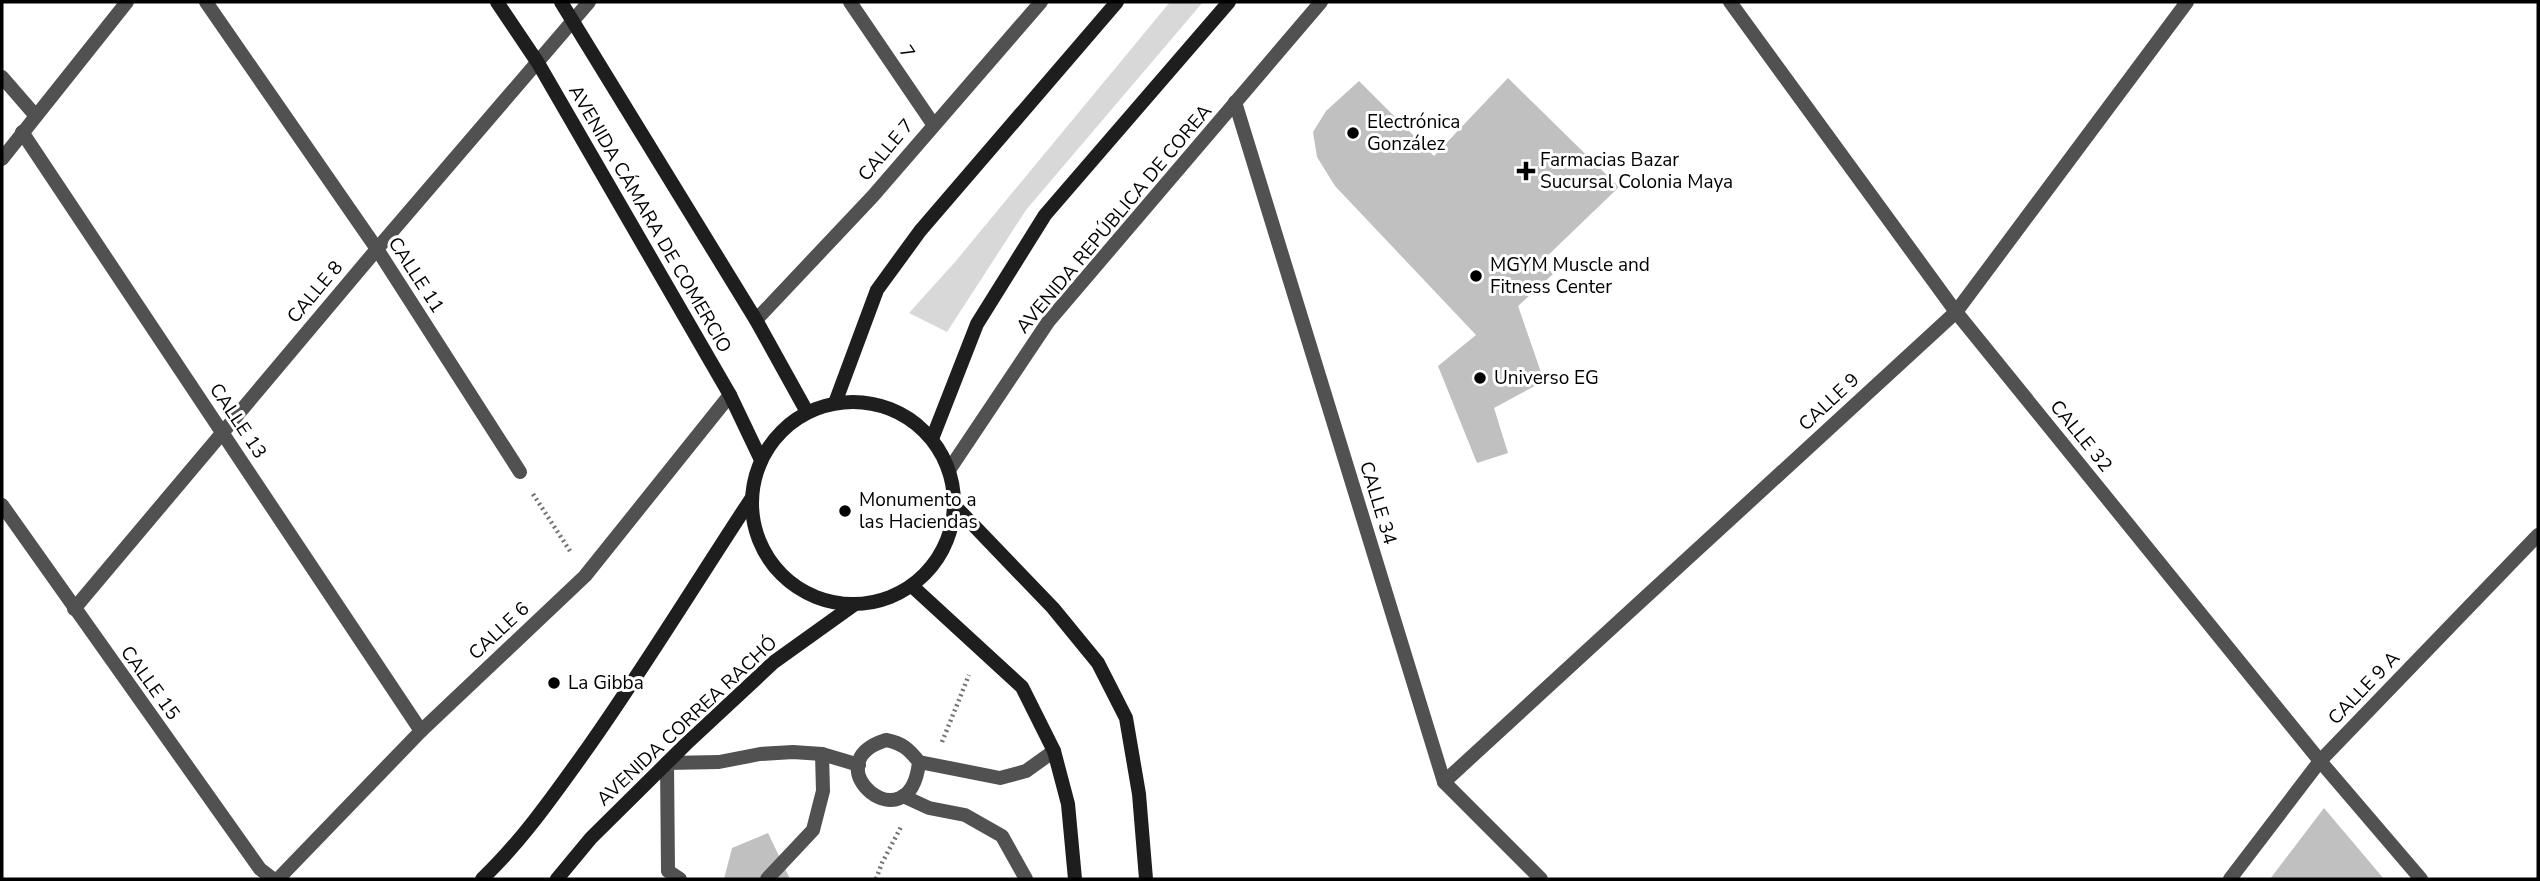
<svg xmlns="http://www.w3.org/2000/svg" width="2540" height="881" font-family="'Nunito Sans',sans-serif">
  <style>
    .green { fill: #d8d8d8 }
    .building { fill: #c0c0c0 }
    .lines { fill: none; stroke-linecap: round; stroke-linejoin: round }
    .path { stroke: #737373; stroke-width: 4.5; stroke-dasharray: 2 3.5; stroke-linecap: butt }
    .lane { stroke: #515151; stroke-width: 14 }
    .street { stroke: #515151; stroke-width: 14 }
    .secondary { stroke: #1e1e1e; stroke-width: 14 }
    .poi-dot { fill: #000; stroke: #fff; stroke-width: 2.5 }
    .labels { text-anchor: middle; dominant-baseline: central; stroke-width: 6; stroke-linejoin: round; paint-order: stroke }
    .street-label { font-size: 19px; fill: #000; stroke: #fff }
    .poi-label { font-size: 19px; fill: #000; stroke: #fff; text-anchor: start }
  </style>
  <rect width="100%" height="100%" fill="#fff"/>
  <polygon class="green" points="1170,2 1203,2 1026,210 947,332 909,313 955,262"/>
  <g class="building">
    <polygon points="1508,78 1619,187 1541,262 1553,274 1518,306 1544,381 1494,408 1508,453 1477,463 1438,366 1476,335 1335,186 1317,157 1313,132 1326,111 1359,81 1434,156"/>
    <polygon points="2324,808 2384,879 2270,879"/>
    <polygon points="768,833 790,879 724,879 732,848"/>
  </g>
  <g class="lines">
    <g class="path">
      <polyline points="533,494 570,551"/>
      <polyline points="942,742 969,675"/>
      <polyline points="876,879 882,863 902,825"/>
    </g>
    <g class="lane">
      <path d="M 886,740 C 902,743 909,749 919,762 C 910,848 810,764 886,740 Z"/>
      <polyline points="919,762 1000,778 1026,771 1054,751"/>
      <polyline points="903,796 929,808 965,815 1002,836 1026,879"/>
      <polyline points="680,879 668,871 667,763 719,762 760,754 793,752 822,754 859,765"/>
      <polyline points="767,879 813,830 823,791 822,754"/>
    </g>
    <g class="street">
      <polyline points="206,2 377,249 520,472"/>
      <polyline points="850,2 933,124"/>
      <polyline points="1730,2 1956,312 2320,761 2421,879"/>
      <polyline points="2,77 35,115"/>
      <polyline points="1235,102 1444,782 1541,879"/>
      <polyline points="22,132 421,731"/>
      <polyline points="2,159 127,2"/>
      <polyline points="756,320 873,196 1041,2"/>
      <polyline points="949,470 1048,322 1321,2"/>
      <polyline points="2,505 260,869 273,879"/>
      <polyline points="74,609 377,249 589,2"/>
      <polyline points="1444,782 1956,312 2187,2"/>
      <polyline points="278,879 421,731 585,576 730,395"/>
      <polyline points="2230,879 2320,761 2538,535"/>
    </g>
    <g class="secondary">
      <polyline points="497,2 538,63 730,395 761,460"/>
      <polyline points="561,2 756,320 807,412"/>
      <circle cx="853" cy="503" r="101"/>
      <polyline points="835,403 877,290 920,231 1117,2"/>
      <polyline points="932,439 977,324 1045,215 1229,2"/>
      <polyline points="955,506 1053,608 1098,663 1126,718 1139,794 1146,879"/>
      <polyline points="912,586 1022,687 1054,751 1068,804 1075,879"/>
      <path d="M 482,879 C 523,840 556,792 589,746 C 646,665 697,581 751,499"/>
      <polyline points="557,879 591,838 686,744 774,662 855,604"/>
    </g>
  </g>
  <g class="poi-dot">
    <circle cx="1353" cy="133" r="7"/>
    <path d="M1522.5 160.5h7v7h7v7h-7v7h-7v-7h-7v-7h7z"/>
    <circle cx="1476" cy="276" r="7"/>
    <circle cx="1480" cy="378" r="7"/>
    <circle cx="845" cy="511" r="7"/>
    <circle cx="554" cy="683" r="7"/>
  </g>
  <g class="labels">
    <g class="street-label">
      <text transform="translate(907 52) rotate(56)">7</text>
      <text transform="translate(886 150) rotate(-50)">CALLE 7</text>
      <text transform="translate(650 219) rotate(60)">AVENIDA CÁMARA DE COMERCIO</text>
      <text transform="translate(1114 219) rotate(-50)">AVENIDA REPÚBLICA DE COREA</text>
      <text transform="translate(416 275) rotate(57)">CALLE 11</text>
      <text transform="translate(315 292) rotate(-50)">CALLE 8</text>
      <text transform="translate(1829 402) rotate(-43)">CALLE 9</text>
      <text transform="translate(238 421) rotate(56)">CALLE 13</text>
      <text transform="translate(2081 436) rotate(51)">CALLE 32</text>
      <text transform="translate(1378 503) rotate(73)">CALLE 34</text>
      <text transform="translate(499 631) rotate(-43)">CALLE 6</text>
      <text transform="translate(150 683) rotate(54)">CALLE 15</text>
      <text transform="translate(2364 688) rotate(-46)">CALLE 9 A</text>
      <text transform="translate(687 721) rotate(-43)">AVENIDA CORREA RACHÓ</text>
    </g>
    <g class="poi-label">
      <text x="1367" y="122">Electrónica<tspan x="1367" dy="22">González</tspan></text>
      <text x="1540" y="160">Farmacias Bazar<tspan x="1540" dy="22">Sucursal Colonia Maya</tspan></text>
      <text x="1490" y="265">MGYM Muscle and<tspan x="1490" dy="22">Fitness Center</tspan></text>
      <text x="1494" y="378">Universo EG</text>
      <text x="859" y="500">Monumento a<tspan x="859" dy="22">las Haciendas</tspan></text>
      <text x="568" y="683">La Gibba</text>
    </g>
  </g>
  <rect width="2540" height="881" fill="none" stroke="#000000" stroke-width="7"/>
</svg>
